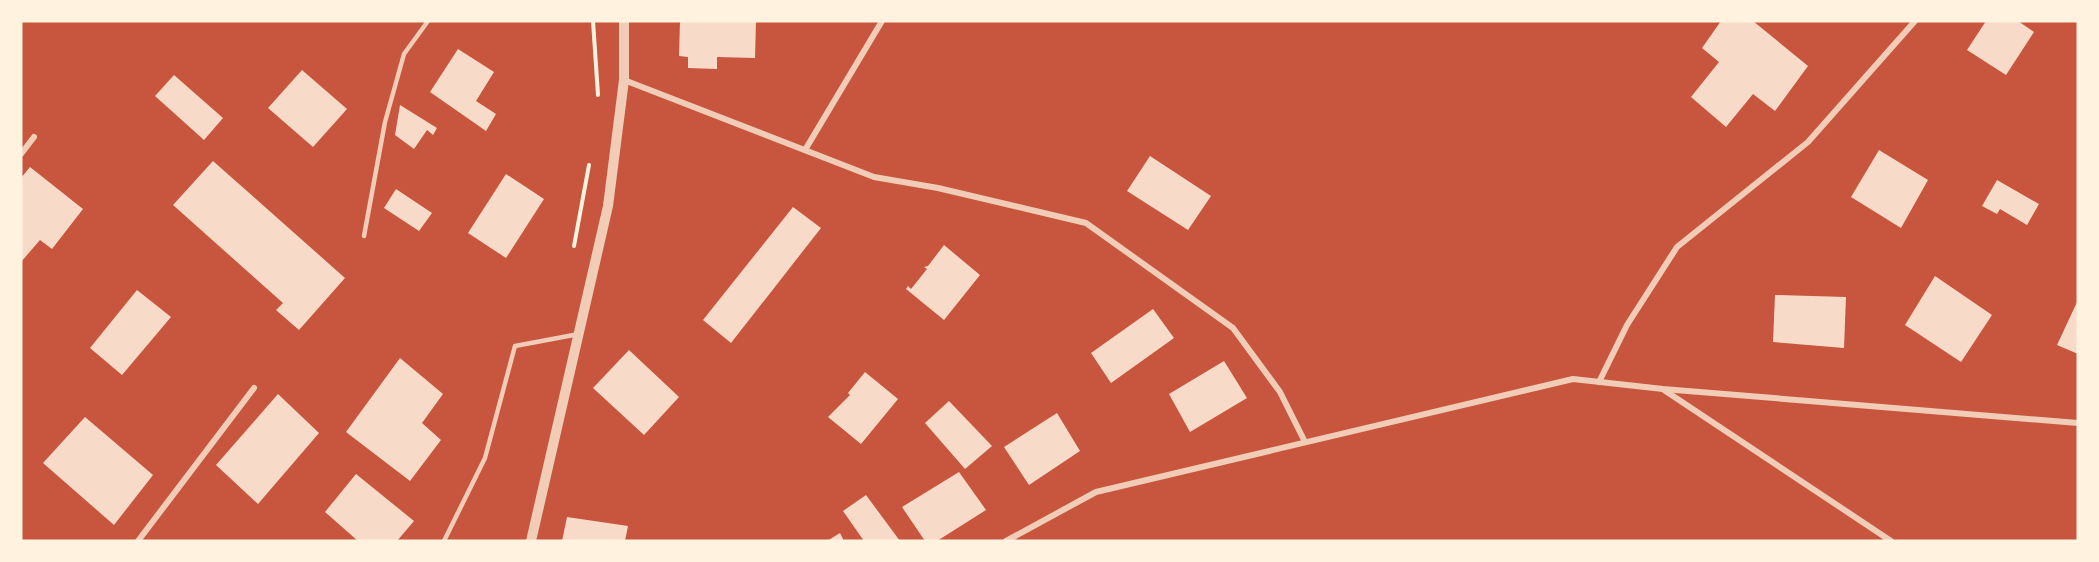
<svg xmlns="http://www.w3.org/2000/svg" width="2099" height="562" font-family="Quicksand,sans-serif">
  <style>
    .building { fill: #f7dbc8 }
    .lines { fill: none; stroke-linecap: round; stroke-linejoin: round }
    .path { stroke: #fff3e0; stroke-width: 4 }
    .service { stroke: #f1ccb7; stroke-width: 4.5 }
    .minor { stroke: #f1ccb7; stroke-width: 6 }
    .tertiary { stroke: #f1ccb7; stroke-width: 10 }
  </style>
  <rect width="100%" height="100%" fill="#c8553d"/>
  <g class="building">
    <polygon points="680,21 756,21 755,58 717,57 717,69 688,68 688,57 679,56"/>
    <polygon points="1721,21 1753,21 1808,66 1775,111 1753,94 1726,127 1691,97 1719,62 1702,48"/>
    <polygon points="1986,21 2018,21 2034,32 2006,75 1967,50"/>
    <polygon points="458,49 494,72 476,101 496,114 486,131 430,92"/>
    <polygon points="302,70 347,109 313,147 268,108"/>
    <polygon points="174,75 223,118 204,140 155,96"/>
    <polygon points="400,105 437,128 433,135 427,130 414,149 395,135"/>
    <polygon points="1879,150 1928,180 1901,228 1851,197"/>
    <polygon points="1150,156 1211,196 1188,230 1127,191"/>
    <polygon points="213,161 345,278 299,330 276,310 283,303 173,205"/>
    <polygon points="30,167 83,209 52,249 40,240 21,262 21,178"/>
    <polygon points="506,174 544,199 506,258 468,233"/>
    <polygon points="1997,180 2039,204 2027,225 2000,209 1997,214 1982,206"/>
    <polygon points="396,189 432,213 419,231 384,208"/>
    <polygon points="793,207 821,228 731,343 703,320"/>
    <polygon points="944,245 980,275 944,320 906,289 908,286 911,289 927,269 924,267 928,266"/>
    <polygon points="1935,276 1992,315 1961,362 1905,325"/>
    <polygon points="137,290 171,317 122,375 90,348"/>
    <polygon points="1775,295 1846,297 1844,348 1773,342"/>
    <polygon points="2078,300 2078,354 2057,345"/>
    <polygon points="1153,309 1174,338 1111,383 1091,353"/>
    <polygon points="629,350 679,397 644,435 593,388"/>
    <polygon points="400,358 443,394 422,423 441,440 410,481 346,432"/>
    <polygon points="1224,361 1247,398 1190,432 1169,394"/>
    <polygon points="865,372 898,399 861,444 828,417 850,395 848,393"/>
    <polygon points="278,394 319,433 258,504 216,465"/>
    <polygon points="949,401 992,446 965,469 925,423"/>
    <polygon points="1057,413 1080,451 1029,485 1004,447"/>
    <polygon points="85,417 153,475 114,525 43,463"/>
    <polygon points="959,472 986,510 937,541 925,541 902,507"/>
    <polygon points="356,474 414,521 397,541 358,541 325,512"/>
    <polygon points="866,495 900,541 864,541 843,511"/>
    <polygon points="567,517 628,526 625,541 562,541"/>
    <polygon points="840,533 844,541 827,541"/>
  </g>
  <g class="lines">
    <g class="path">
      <polyline points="593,21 598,95"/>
      <polyline points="574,246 589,165"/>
    </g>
    <g class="service">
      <polyline points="364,236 385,122 404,54 428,21"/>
      <polyline points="444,541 485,458 515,346 579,334"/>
    </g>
    <g class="minor">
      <polyline points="624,80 874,177 938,188 1086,223 1233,328 1280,392 1305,442"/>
      <polyline points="805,150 882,21"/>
      <polyline points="21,154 34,137"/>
      <polyline points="1599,382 1627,325 1677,247 1808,142 1915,21"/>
      <polyline points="1664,390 1891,541"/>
      <polyline points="138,541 254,388"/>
      <polyline points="1006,541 1096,492 1573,379 1663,389 2078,423"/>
    </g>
    <polyline class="tertiary" points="531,541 608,206 624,80 624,21"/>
  </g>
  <rect width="2099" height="562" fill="none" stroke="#fff3e0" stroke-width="45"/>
</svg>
